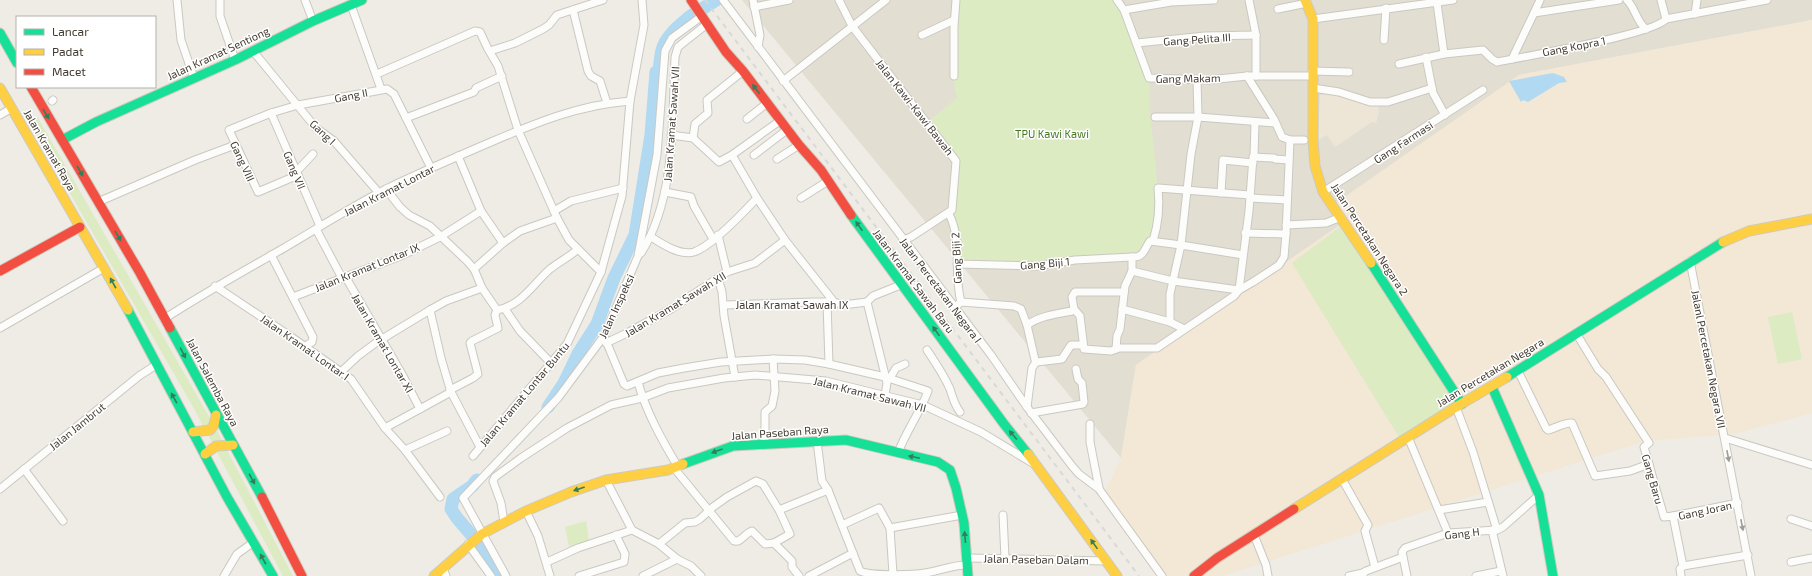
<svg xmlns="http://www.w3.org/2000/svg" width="1812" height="576" font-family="'Exo 2',sans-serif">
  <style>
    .residential { fill: #e3ded2 }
    .commercial { fill: #f3e7d6 }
    .education { fill: #ede6d6 }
    .green { fill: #dcebc2 }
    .water { fill: #b1d9f1 }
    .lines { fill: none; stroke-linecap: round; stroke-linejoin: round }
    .river { stroke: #b1d9f1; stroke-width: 13 }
    .street-casing { stroke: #cac8c1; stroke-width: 9 }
    .fast-casing { stroke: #cfcabc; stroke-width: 11 }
    .slow-casing { stroke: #cfcabc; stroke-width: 11 }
    .jam-casing { stroke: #cfcabc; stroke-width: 11 }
    .street { stroke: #fcfcfb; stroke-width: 7 }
    .fast { stroke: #16e098; stroke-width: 9 }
    .slow { stroke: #ffcf43; stroke-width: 9 }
    .jam { stroke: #f24e42; stroke-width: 9 }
    .rail { stroke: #d8d8d7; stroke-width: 2; stroke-dasharray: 5 5; stroke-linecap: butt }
    .oneway { fill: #327e5b }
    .oneway2 { fill: #a09c96 }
    .labels { text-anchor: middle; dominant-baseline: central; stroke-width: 3; stroke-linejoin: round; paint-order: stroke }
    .street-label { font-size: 11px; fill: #443c32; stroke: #fff }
    .park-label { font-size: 11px; fill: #457921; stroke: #fff }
  </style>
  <rect width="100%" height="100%" fill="#eeece5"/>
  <polygon class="residential" points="742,0 1812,0 1812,20 1519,75 1343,223 1136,365 1121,458"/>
  <polygon class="commercial" points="1812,20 1812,413 1734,434 1645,441 1222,576 1162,576 1105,491 1121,458 1136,365 1343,223 1333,205 1519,75"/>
  <polygon class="education" points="1340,93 1377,103 1379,112 1376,123 1372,122 1335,147 1327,135 1318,140 1320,95"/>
  <g class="green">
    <path d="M 956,0 L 1117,0 L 1149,78 L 1150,112 L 1160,209 L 1158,226 L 1143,254 L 1037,266 L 957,264 L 949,214 L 957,164 L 927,122 L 957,98 C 949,71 955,29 956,0 Z"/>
    <polygon points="38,118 215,427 293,576 283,576 192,405 29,122"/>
    <polygon points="1345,223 1462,404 1402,442 1292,263"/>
    <polygon points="1792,312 1802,359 1778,364 1768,317"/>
    <polygon points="586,521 589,541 569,547 565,527"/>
  </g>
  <g class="water">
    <path d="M 692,7 L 698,15 L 672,36 L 659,90 L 652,90 C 653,76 652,53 659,40 C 666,27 680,16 692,7 Z"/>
    <polygon points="1553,73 1564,77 1567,82 1559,83 1528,102 1523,100 1521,102 1509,81"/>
  </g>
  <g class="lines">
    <g class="river">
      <polyline points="688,18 716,0"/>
      <polyline points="548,407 564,383 578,354 597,324 614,278 635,235 651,135 656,72"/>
      <polyline points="477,480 472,486 453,499 451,509 457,518 487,553 500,576"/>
    </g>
    <g class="street-casing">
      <g id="street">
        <polyline points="177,0 181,40 194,78"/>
        <polyline points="220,0 220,16 235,60"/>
        <polyline points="305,0 313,21"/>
        <polyline points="723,0 991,355 1027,407 1072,466 1079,474 1099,489 1162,576"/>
        <polyline points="753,0 760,35 758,47"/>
        <polyline points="839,0 852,26 956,161 952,210 911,237 903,240"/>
        <polyline points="1117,0 1124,10 1149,78 1209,80 1247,76 1312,76"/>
        <polyline points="1249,0 1256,35 1256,76"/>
        <polyline points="1540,0 1534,13 1619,0"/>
        <path d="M 1627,0 C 1636,9 1636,21 1646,29"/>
        <polyline points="1661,0 1666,19"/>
        <polyline points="1437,3 1444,54"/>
        <polyline points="351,5 381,89"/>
        <polyline points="754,7 789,0"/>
        <polyline points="1278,9 1307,3"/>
        <polyline points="573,10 588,71 591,76 600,81 607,103"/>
        <polyline points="1124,10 1171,2 1214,0"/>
        <polyline points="1695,14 1697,0"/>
        <polyline points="1313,19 1453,0"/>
        <polyline points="1666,19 1767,0"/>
        <polyline points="922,35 954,20"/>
        <polyline points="1384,40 1386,8"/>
        <polyline points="1137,43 1205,36 1256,35"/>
        <polyline points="253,51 316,128 334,141 379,193"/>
        <polyline points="490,51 515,43 543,29 549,25 557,15 603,0"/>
        <polyline points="1426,57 1433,93 1445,115"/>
        <polyline points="1512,59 1534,13"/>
        <path d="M 1399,64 L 1444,54 L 1483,50 L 1492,59 L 1497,62 C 1523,57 1655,34 1666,19"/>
        <polyline points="1312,71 1349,72"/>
        <polyline points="377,74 475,31 480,32 488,49 498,66 518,130 557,218 569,240 601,272"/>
        <polyline points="954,76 954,27 956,0"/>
        <polyline points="1247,76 1274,119 1282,137 1290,140 1304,140"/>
        <polyline points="783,81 886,0"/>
        <polyline points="1313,88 1339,92 1370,102 1388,102 1432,88"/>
        <polyline points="52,101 53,100"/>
        <polyline points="271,113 320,226"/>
        <polyline points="0,115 12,108"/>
        <polyline points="1155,117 1198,117 1275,123"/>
        <polyline points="406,118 474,92 476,88 502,76"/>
        <polyline points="747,119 767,103"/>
        <polyline points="671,135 693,138 719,162 732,155 757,198 785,240 834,302"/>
        <polyline points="693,138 695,124 708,113 707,100 743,71"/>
        <polyline points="732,155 781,120"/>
        <polyline points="754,155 788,129"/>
        <polyline points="458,156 481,211 503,243"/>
        <polyline points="1254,156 1255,122"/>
        <polyline points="777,159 799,145"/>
        <polyline points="296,172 313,154"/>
        <polyline points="298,175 258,192 229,130 271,113 298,105 387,89 394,94 431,168"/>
        <polyline points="386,189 400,207 409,215 430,226 467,261 474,269 482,288 497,310"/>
        <polyline points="665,192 691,197 694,206 713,239"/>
        <polyline points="1323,192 1483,90"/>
        <polyline points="1221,193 1223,160 1253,163"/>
        <polyline points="801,198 828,181"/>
        <polyline points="1250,198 1287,200"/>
        <polyline points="98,202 195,160 235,145"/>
        <polyline points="554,211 571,201 623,188"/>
        <path d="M 949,214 C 963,241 953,273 961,302"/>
        <polyline points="1286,225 1326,223 1341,217"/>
        <polyline points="316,229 342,278"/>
        <polyline points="1245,233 1286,234 1290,140"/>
        <polyline points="718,235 727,272"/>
        <path d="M 651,237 C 662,244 680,256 694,252 C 712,246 743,213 757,198"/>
        <path d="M 1153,241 C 1159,222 1160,207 1158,188 L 1250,195"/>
        <path d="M 641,253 C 676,198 672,120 675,57 L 678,47 L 707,24"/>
        <polyline points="271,255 313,337 312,342 304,347"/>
        <polyline points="1690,261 1751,576"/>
        <polyline points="957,264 1037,266 1075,260 1132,257"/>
        <polyline points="474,269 503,243 520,231 557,218"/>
        <polyline points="1132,271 1173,281 1239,290 1249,211 1253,157 1274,158 1275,159 1289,160"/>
        <polyline points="345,276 403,376 420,409"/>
        <polyline points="718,278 722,292 724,316 735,377"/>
        <polyline points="215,286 290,336 351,379 385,428 405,450 440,497"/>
        <polyline points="293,297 403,255 440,237 481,211"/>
        <polyline points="827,302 829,364"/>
        <polyline points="867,302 887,383 885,395"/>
        <polyline points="724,305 814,302 834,302 843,305 867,302 873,296 903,284"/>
        <polyline points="954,308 961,302 1014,306 1021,309 1027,325 1035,360 1037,362 1062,359 1071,345 1082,345"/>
        <polyline points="505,309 520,331 552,364"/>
        <polyline points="1074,309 1080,316 1084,349 1111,351 1119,348 1157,348 1234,296 1239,290 1253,282 1279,265 1284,257 1286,234"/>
        <polyline points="1122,309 1170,322 1184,329"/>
        <polyline points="430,310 441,358 451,392 480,447"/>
        <path d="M 497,310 C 521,306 533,284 550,269 C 559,262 569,257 578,249"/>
        <path d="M 164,319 C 204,293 244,271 284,248 C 318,228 351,207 386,189 C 421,172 456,157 491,142 C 538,122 579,105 630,101"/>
        <polyline points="1170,322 1170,294 1181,245 1243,255"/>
        <path d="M 1027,325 C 1040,316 1056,314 1072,311 L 1074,309 L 1072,297 L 1075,292 L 1124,292"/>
        <polyline points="0,328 104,268"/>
        <polyline points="1576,333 1598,369 1606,377 1649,443 1644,447 1664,517 1673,516 1683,566"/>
        <path d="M 604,336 L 624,384 L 627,386 L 658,373 L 684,368 L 721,362 L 773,359 L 805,360 L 829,364 L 885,377 L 928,391 C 920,413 906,431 898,453"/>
        <polyline points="606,343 627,333 671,309 727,272 755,263 785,240"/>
        <path d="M 1116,349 L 1117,336 L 1120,329 L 1125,286 L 1132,271 L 1132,257 C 1144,258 1144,249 1150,241 L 1181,245 L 1191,154 L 1198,117 L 1197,79"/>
        <path d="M 927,350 C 935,362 944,375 950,389 C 953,398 954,404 960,412"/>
        <polyline points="342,371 358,356 377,342 430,310 446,301 482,288"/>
        <path d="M 1518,371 L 1546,428 L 1548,430 C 1556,428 1565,422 1572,423 L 1595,476 L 1630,471 L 1649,464"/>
        <polyline points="890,378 896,368 905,364"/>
        <path d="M 638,382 C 646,412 662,440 678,467"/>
        <polyline points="450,390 473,378 478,374 470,343 472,341 498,328 495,315 497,310"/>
        <polyline points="1027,407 1032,368 1036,362"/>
        <polyline points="1456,407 1473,452 1497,530"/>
        <polyline points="1031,413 1083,404 1084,402 1082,383 1078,379 1076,369"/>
        <polyline points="1090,424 1090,442 1099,488"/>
        <polyline points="385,428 451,392"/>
        <polyline points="1408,437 1448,533"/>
        <polyline points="1725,438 1812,465"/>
        <path d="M 817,441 L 822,481 L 828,490 L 860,571 C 869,576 913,575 925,573 C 939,571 952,565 967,565"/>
        <polyline points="765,443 765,412 772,406 775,391 773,359"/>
        <polyline points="405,450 447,431"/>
        <polyline points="473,456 567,344 601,272 622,196 630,101 644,25 642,0"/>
        <path d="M 674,468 L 734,541 C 741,543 745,533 752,531 L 765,544 L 774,543 L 792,561 L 792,567 L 799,576"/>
        <polyline points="24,469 63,521"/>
        <polyline points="1342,479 1368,525 1365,531 1375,567"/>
        <polyline points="606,480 632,530 659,544 677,559 691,566 701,576"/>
        <polyline points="0,489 139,376 156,365"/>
        <polyline points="1439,510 1488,502"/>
        <polyline points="526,511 538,536 550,576"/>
        <polyline points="1003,515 1005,558"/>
        <polyline points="1673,516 1738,503"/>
        <polyline points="1791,519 1812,526"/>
        <polyline points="504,522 501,503 493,481 495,477 521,458 567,428 611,405 642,398 668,388 724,378 755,375 826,381 923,405 981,432 1034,464"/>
        <polyline points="842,525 879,508 890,528 893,574"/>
        <polyline points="890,528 962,515"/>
        <polyline points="1492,530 1503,576"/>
        <polyline points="1254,535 1266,565 1268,576"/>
        <polyline points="774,543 790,534 779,510"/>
        <polyline points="468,544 491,576"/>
        <polyline points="659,544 685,523 695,522 700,519 713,507 727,497 756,481 763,484 779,510 828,490"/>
        <polyline points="967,558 1106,561"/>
        <polyline points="547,562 578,548 632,530"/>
        <polyline points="1791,562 1812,558"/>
        <polyline points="443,568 446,576"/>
        <polyline points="224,576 237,554 254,542"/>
        <polyline points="506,576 463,498 558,398 604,336 638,256 657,155 665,51 672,38 702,16"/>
        <polyline points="579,576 624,562 625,554 616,535"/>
        <polyline points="643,576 677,559"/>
        <polyline points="809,576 853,553"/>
        <polyline points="1349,576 1363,573"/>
        <polyline points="1363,576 1363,573 1366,571 1403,557"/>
        <polyline points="1407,576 1402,552 1405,548 1448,533 1497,530 1503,527 1539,495"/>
        <polyline points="1476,576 1501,571"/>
        <polyline points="1681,576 1680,569 1683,566 1748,555"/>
      </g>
    </g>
    <g class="fast-casing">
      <g id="fast">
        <polyline points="0,33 17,63"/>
        <polyline points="62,140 96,122 235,60 313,21 362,0"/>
        <polyline points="851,215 1004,424 1028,454"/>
        <polyline points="1371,263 1462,404"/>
        <polyline points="128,310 227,497 273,576"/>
        <polyline points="170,328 262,497"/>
        <polyline points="1507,377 1723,242"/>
        <polyline points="1492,387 1539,495 1553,576"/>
        <polyline points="683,464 733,446 846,440 938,462 950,470 956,488 964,523 968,576"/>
      </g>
    </g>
    <g class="slow-casing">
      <g id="slow">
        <polyline points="1305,0 1313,19 1313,140 1315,166 1323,192 1371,263"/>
        <polyline points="0,88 128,310"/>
        <polyline points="1723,242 1749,231 1812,219"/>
        <polyline points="193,432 210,430 214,425 216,415"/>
        <polyline points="205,454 216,446 233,445"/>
        <polyline points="1028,454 1117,576"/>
        <polyline points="1294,509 1456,407 1507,377"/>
        <polyline points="434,576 482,534 526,511 571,492 606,480 668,470 683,464"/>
      </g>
    </g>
    <g class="jam-casing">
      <g id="jam">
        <polyline points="691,0 726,52 743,71 799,145 821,170 851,215"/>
        <polyline points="31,87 140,273 170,328"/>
        <polyline points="0,271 80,227"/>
        <polyline points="262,497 302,576"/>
        <polyline points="1194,576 1217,558 1294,509"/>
      </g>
    </g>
    <use href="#street" class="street"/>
    <use href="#fast" class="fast"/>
    <use href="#slow" class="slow"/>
    <use href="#jam" class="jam"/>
    <polyline class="rail" points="705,0 1139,576"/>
  </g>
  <defs><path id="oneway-solid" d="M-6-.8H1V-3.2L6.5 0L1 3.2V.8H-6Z"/></defs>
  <g class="oneway">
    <use href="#oneway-solid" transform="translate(756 89) rotate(-127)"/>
    <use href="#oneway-solid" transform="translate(46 114) rotate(59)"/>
    <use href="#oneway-solid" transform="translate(80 171) rotate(60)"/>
    <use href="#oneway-solid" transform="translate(859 226) rotate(-125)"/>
    <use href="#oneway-solid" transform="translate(118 236) rotate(59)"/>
    <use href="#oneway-solid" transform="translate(113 283) rotate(-119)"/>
    <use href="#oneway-solid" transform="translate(936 331) rotate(-125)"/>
    <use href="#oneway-solid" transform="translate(183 353) rotate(62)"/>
    <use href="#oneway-solid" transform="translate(174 398) rotate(-119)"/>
    <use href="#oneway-solid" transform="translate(1013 435) rotate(-130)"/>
    <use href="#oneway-solid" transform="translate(717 451) rotate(160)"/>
    <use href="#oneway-solid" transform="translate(914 457) rotate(-168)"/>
    <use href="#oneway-solid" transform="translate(252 479) rotate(61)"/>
    <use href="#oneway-solid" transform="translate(579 489) rotate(161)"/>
    <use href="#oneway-solid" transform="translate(965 537) rotate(-95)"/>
    <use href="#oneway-solid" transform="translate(1094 544) rotate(-125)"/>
    <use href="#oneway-solid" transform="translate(263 559) rotate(-119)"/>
  </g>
  <g class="oneway2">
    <use href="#oneway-solid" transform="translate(1728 456) rotate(79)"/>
    <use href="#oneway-solid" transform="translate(1742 525) rotate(79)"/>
  </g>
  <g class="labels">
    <g class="street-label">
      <text transform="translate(1197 39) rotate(-4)">Gang Pelita III</text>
      <text transform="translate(1574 46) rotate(-11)">Gang Kopra 1</text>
      <text transform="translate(218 53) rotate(-25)">Jalan Kramat Sentiong</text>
      <text transform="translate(1188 78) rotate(-1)">Gang Makam</text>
      <text transform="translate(351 95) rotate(-11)">Gang II</text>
      <text transform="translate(915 107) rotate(52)">Jalan Kawi-Kawi Bawah</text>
      <text transform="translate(671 124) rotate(-86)">Jalan Kramat Sawah VII</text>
      <text transform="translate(323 132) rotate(43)">Gang I</text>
      <text transform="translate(1403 142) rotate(-33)">Gang Farmasi</text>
      <text transform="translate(50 150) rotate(60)">Jalan Kramat Raya</text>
      <text transform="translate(243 161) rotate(65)">Gang VIII</text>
      <text transform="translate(295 170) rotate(67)">Gang VII</text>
      <text transform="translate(389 190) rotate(-27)">Jalan Kramat Lontar</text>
      <text transform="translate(1370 239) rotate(57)">Jalan Percetakan Negara 2</text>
      <text transform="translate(956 258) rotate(-93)">Gang Biji 2</text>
      <text transform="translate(1045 263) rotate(-5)">Gang Biji 1</text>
      <text transform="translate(367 267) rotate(-22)">Jalan Kramat Lontar IX</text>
      <text transform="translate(914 281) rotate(53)">Jalan Kramat Sawah Baru</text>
      <text transform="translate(941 290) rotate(53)">Jalan Percetakan Negara I</text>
      <text transform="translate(675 304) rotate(-31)">Jalan Kramat Sawah XII</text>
      <text x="792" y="304">Jalan Kramat Sawah IX</text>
      <text transform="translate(616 306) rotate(-65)">Jalan Inspeksi</text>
      <text transform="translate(383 343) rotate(60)">Jalan Kramat Lontar XI</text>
      <text transform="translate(305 347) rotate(35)">Jalan Kramat Lontar I</text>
      <text transform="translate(1709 359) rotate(79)">Jalanl Percetakan Negara VII</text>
      <text transform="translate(1490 372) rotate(-31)">Jalan Percetakan Negara</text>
      <text transform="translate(213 382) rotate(62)">Jalan Salemba Raya</text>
      <text transform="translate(524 394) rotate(-50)">Jalan Kramat Lontar Buntu</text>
      <text transform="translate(870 394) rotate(14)">Jalan Kramat Sawah VII</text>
      <text transform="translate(77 426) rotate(-39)">Jalan Jambrut</text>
      <text transform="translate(780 432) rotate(-4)">Jalan Paseban Raya</text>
      <text transform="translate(1653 479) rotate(74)">Gang Baru</text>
      <text transform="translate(1705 510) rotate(-12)">Gang Joran</text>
      <text transform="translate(1462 533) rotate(-7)">Gang H</text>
      <text transform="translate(1036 559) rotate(1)">Jalan Paseban Dalam</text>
    </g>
    <g class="park-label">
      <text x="1052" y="133">TPU Kawi Kawi</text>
    </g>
  </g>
  <rect x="16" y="16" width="140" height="72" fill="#ffffff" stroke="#b4b1ad"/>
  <rect x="24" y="29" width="20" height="6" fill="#16e098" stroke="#b4b1ad"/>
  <text x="52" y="36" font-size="12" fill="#443c32">Lancar</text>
  <rect x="24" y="49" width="20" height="6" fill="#ffcf43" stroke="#b4b1ad"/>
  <text x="52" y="56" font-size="12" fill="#443c32">Padat</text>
  <rect x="24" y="69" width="20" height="6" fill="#f24e42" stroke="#b4b1ad"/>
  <text x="52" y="76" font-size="12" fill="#443c32">Macet</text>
</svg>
